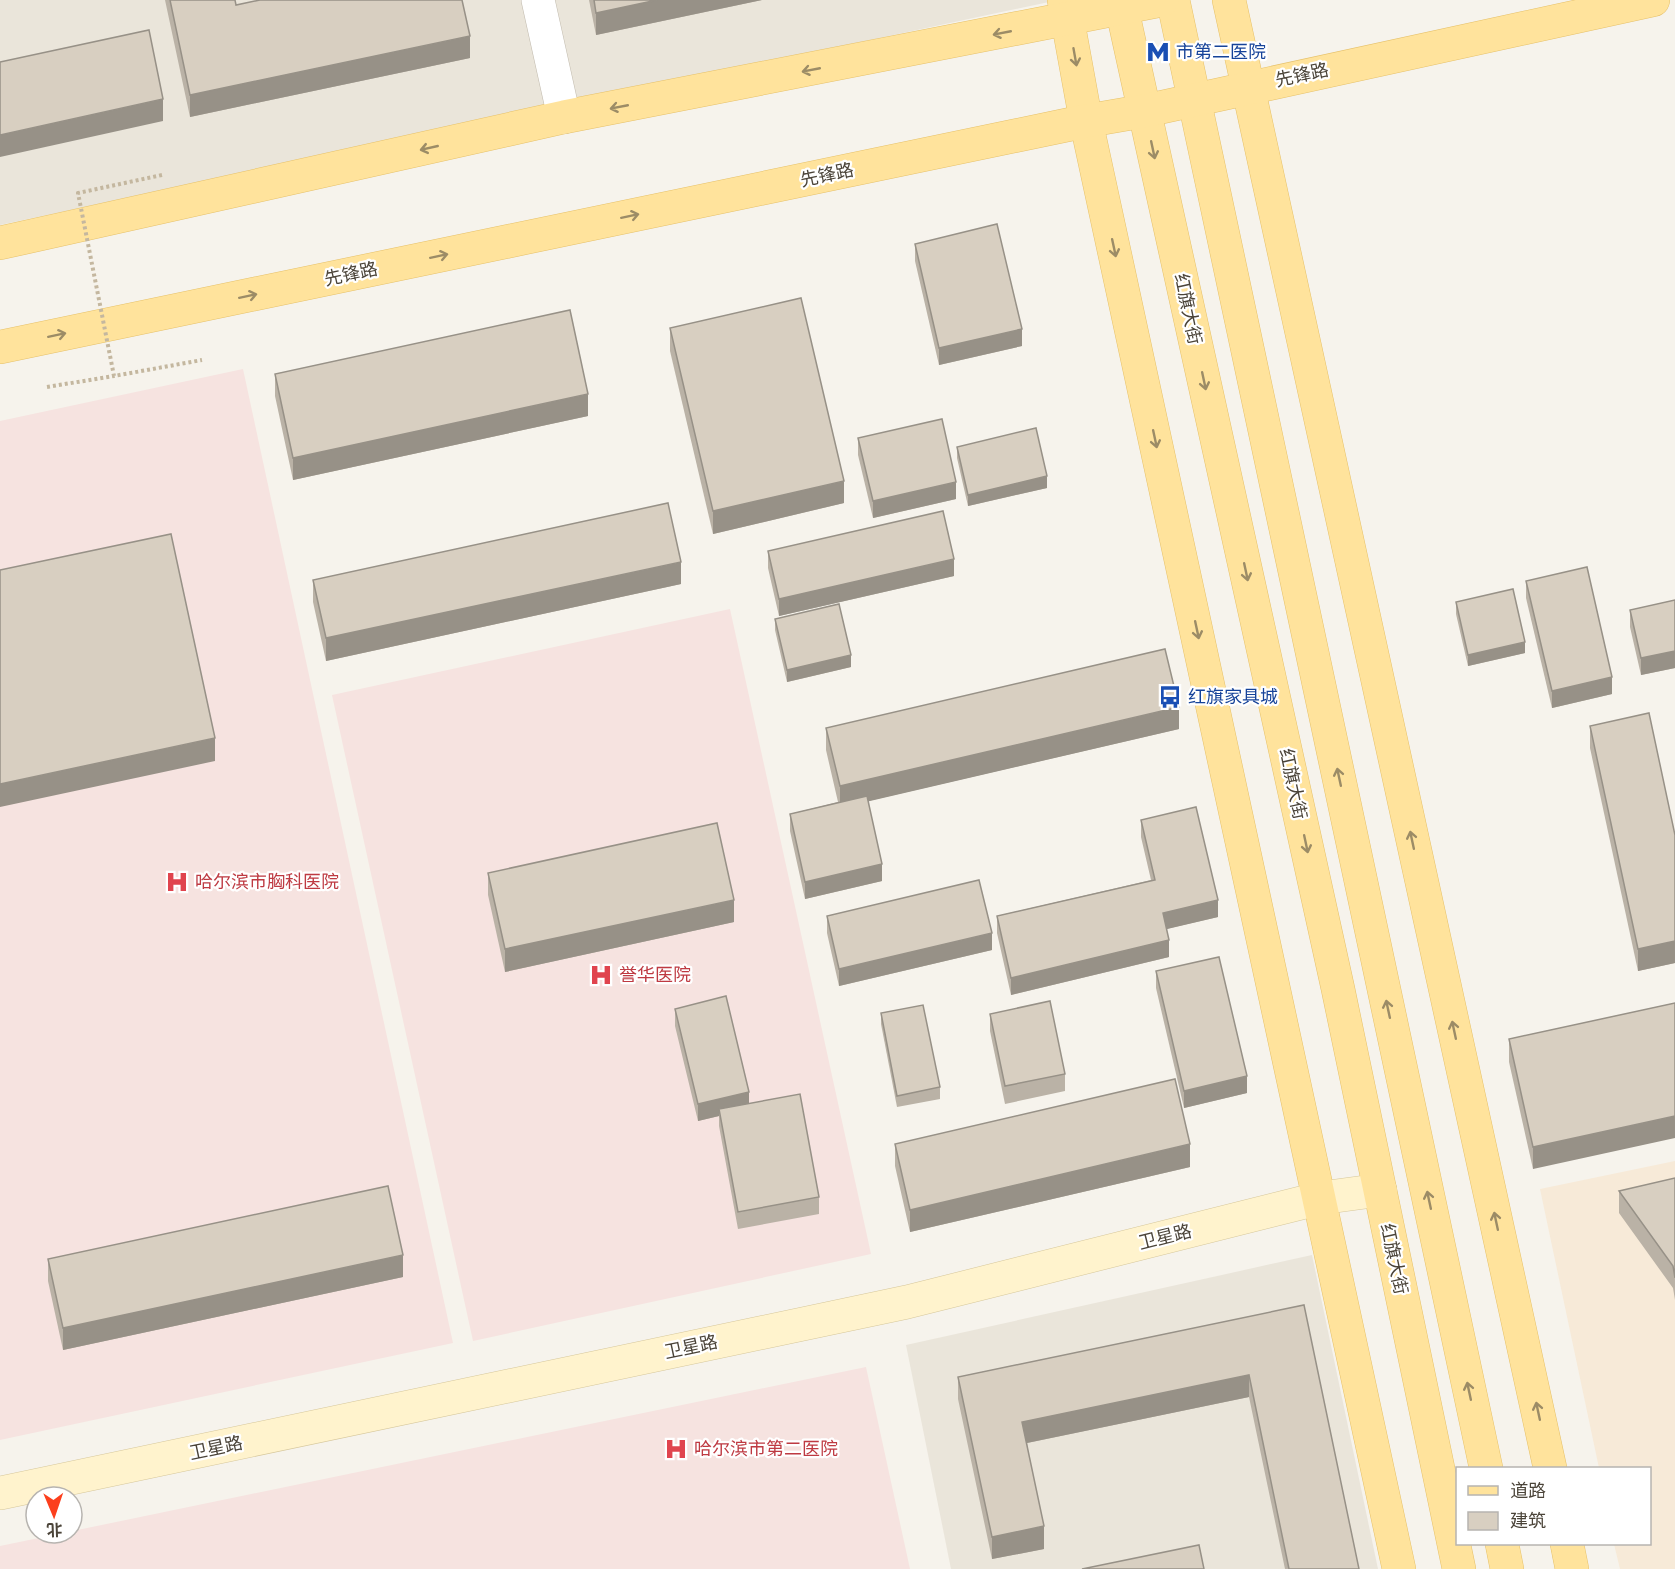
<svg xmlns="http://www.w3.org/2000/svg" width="1675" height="1569" font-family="Cabin,'Noto Sans SC',sans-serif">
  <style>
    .residential { fill: #eae5da }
    .commercial { fill: #f7ead8 }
    .medical { fill: #f6e3e0 }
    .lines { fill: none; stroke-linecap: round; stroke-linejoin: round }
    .street-casing { stroke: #c2bbae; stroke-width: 34 }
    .secondary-casing { stroke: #d6c79b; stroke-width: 34 }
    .primary-casing { stroke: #e6c16a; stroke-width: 34 }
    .path { stroke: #c4b79f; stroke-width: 4; stroke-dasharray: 3 3; stroke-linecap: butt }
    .street { stroke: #fff; stroke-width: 33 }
    .secondary { stroke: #fff3cd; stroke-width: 33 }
    .primary { stroke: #ffe39c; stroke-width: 33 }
    .path-bridge { stroke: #c4b79f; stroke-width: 4; stroke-dasharray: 3 3; stroke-linecap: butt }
    .wall { fill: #bab2a6 }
    .shaded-wall { fill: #979187 }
    .building { fill: #d8cfc1; stroke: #979187; stroke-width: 1.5 }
    .oneway { stroke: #9c8c66 }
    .labels { text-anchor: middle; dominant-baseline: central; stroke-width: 4.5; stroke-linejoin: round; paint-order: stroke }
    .transit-label { font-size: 18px; fill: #164399; stroke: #fff; text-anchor: start }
    .street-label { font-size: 18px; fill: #4b4439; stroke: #fff }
    .health-label { font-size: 18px; fill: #be3a42; stroke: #fff; text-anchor: start }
  </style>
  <rect width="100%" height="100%" fill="#f6f3ec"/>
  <g class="residential">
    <polygon points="0,0 1049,0 1049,2 0,225"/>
    <polygon points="1312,1255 1378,1569 951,1569 906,1345"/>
  </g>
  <polygon class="commercial" points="1675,1161 1675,1569 1620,1569 1614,1544 1650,1544 1650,1468 1599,1468 1540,1189"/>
  <g class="medical">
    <polygon points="243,369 453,1343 0,1440 0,421"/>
    <polygon points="730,609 871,1254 473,1341 332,695"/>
    <polygon points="866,1367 910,1569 0,1569 0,1546"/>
  </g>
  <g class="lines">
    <g class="street-casing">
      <polyline id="street" points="538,0 564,117"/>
    </g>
    <g class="secondary-casing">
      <polyline id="secondary" points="0,1493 907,1302 1321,1198 1380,1190"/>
    </g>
    <g class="primary-casing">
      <g id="primary">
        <polyline points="1064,0 1086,121 1399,1569"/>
        <polyline points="1120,0 1338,989 1459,1569"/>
        <polyline points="1173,0 1486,1468"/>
        <polyline points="1229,0 1550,1468"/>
        <polyline points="0,243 564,117 1162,0"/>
        <polyline points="0,347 1086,121 1144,111 1653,0"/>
        <polyline points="1502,1544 1507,1569"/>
        <polyline points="1567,1544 1572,1569"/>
      </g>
    </g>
    <polyline class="path" points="47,387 114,376"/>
    <use href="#street" class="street"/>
    <use href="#secondary" class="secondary"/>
    <use href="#primary" class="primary"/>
    <polyline class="path-bridge" points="162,175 78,193 114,376 202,360"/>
  </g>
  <g class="wall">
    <polygon points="165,0 235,0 236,5 470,58 190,117"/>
    <polygon points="589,0 762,0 596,35"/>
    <polygon points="915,244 1022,346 939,365 915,261"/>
    <polygon points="670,328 844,503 713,534 670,351"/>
    <polygon points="275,374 588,416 293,480 275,396"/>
    <polygon points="858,438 956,499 873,518 858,455"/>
    <polygon points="957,447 1047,488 968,506 957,458"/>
    <polygon points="768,551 954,576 779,616 768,568"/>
    <polygon points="313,580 681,584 326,661 313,602"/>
    <polygon points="1526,581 1612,694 1552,708 1526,598"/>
    <polygon points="1675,600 1675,668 1641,675 1630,627 1630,610"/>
    <polygon points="1456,602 1525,653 1468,666 1456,614"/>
    <polygon points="775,619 851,667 787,682 775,630"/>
    <polygon points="1590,726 1675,835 1675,963 1638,971 1590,748"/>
    <polygon points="826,728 1179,729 868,801 882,881 805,899 790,831 790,814 838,802 826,750"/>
    <polygon points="1141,820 1218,917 1166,929 1169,957 1011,995 997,933 997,916 1151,880 1141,837"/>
    <polygon points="488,873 734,922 505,972 488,895"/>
    <polygon points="827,916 992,950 839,986 827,933"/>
    <polygon points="1156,971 1247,1093 1184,1108 1156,988"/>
    <polygon points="1675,1003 1533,1169 1509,1062 1509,1039"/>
    <polygon points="675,1009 749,1103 819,1197 819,1214 738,1229 719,1126 719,1116 698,1121 675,1026"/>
    <polygon points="881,1013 940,1087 940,1099 897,1107 881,1024"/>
    <polygon points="990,1014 1065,1074 1065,1091 1005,1104 990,1031"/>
    <polygon points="895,1144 1190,1167 910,1232 895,1166"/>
    <polygon points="1675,1178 1675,1300 1673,1288 1619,1213 1619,1191"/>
    <polygon points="48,1259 403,1277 63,1350 48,1281"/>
    <polygon points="1304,1305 1359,1569 1285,1569 1249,1397 1027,1443 1044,1549 992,1559 958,1399 958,1377"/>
  </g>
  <g class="shaded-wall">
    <polygon points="657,0 762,0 596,35 596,13"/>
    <polygon points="470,36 470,58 190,117 190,95"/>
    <polygon points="163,99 163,121 0,157 0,135"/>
    <polygon points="1022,329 1022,346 939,365 939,348"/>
    <polygon points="588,394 588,416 293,480 293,458"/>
    <polygon points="1047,476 1047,488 968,506 968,495"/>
    <polygon points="844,481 844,503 713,534 713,511"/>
    <polygon points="956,482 956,499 873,518 873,501"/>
    <polygon points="954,559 954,576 779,616 779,599"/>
    <polygon points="681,562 681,584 326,661 326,638"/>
    <polygon points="1525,642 1525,653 1468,666 1468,655"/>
    <polygon points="1675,651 1675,668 1641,675 1641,658"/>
    <polygon points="851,655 851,667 787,682 787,670"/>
    <polygon points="1612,677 1612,694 1552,708 1552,691"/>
    <polygon points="1179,707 1179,729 840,808 840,786"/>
    <polygon points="215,738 215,761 0,807 0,784"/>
    <polygon points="882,864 882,881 805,899 805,882"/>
    <polygon points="734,900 734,922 505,972 505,949"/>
    <polygon points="1218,900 1218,917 1163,930 1163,913"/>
    <polygon points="992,933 992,950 839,986 839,969"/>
    <polygon points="1169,940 1169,957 1011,995 1011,978"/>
    <polygon points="1675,941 1675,963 1638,971 1638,949"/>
    <polygon points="1247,1076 1247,1093 1184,1108 1184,1091"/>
    <polygon points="749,1092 749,1109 719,1109 719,1116 698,1121 698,1104"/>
    <polygon points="1675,1116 1675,1138 1533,1169 1533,1147"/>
    <polygon points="1190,1144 1190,1167 910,1232 910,1210"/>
    <polygon points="403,1255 403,1277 63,1350 63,1328"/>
    <polygon points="1249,1375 1249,1397 1022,1444 1022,1422"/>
    <polygon points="1044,1526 1044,1549 992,1559 992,1537"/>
  </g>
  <g class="building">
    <polygon points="170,0 235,0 236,5 260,0 462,0 470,36 190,95"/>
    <polygon points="594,0 657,0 596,13"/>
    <polygon points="149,30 163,99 0,135 0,62"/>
    <polygon points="997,224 1022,329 939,348 915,244"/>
    <polygon points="801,298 844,481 713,511 670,328"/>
    <polygon points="570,310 588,394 293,458 275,374"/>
    <polygon points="942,419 956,482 873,501 858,438"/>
    <polygon points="1036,428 1047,476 968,495 957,447"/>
    <polygon points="668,503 681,562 326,638 313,580"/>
    <polygon points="943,511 954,559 779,599 768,551"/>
    <polygon points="171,534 215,738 0,784 0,570"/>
    <polygon points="1587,567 1612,677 1552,691 1526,581"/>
    <polygon points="1513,589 1525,642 1468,655 1456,602"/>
    <polygon points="1675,600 1675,651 1641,658 1630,610"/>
    <polygon points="839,604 851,655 787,670 775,619"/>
    <polygon points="1165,649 1179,707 840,786 826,728"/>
    <polygon points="1649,713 1675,835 1675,941 1638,949 1590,726"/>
    <polygon points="867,796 882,864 805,882 790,814"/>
    <polygon points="1196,807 1218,900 1163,913 1169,940 1011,978 997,916 1155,880 1141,820"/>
    <polygon points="717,823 734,900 505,949 488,873"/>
    <polygon points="979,880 992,933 839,969 827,916"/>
    <polygon points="1219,957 1247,1076 1184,1091 1156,971"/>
    <polygon points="726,996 749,1092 698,1104 675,1009"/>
    <polygon points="1050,1001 1065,1074 1005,1086 990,1014"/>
    <polygon points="1675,1003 1675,1116 1533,1147 1509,1039"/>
    <polygon points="923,1005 940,1087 897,1096 881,1013"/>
    <polygon points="1175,1079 1190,1144 910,1210 895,1144"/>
    <polygon points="800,1094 819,1197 738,1212 719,1109"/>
    <polygon points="1675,1178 1675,1278 1673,1266 1619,1191"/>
    <polygon points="388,1186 403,1255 63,1328 48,1259"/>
    <polygon points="1304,1305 1359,1569 1289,1569 1249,1375 1022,1422 1044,1526 992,1537 958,1377"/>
    <polygon points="1199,1545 1204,1569 1082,1569"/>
  </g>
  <defs><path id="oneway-shaft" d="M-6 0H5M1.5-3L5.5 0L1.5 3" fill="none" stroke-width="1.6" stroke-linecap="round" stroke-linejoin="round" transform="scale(1.5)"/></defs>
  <g class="oneway">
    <use href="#oneway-shaft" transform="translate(1002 33) rotate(169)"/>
    <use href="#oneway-shaft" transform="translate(1075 57) rotate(80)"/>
    <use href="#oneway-shaft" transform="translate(811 70) rotate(169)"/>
    <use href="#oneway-shaft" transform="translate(619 107) rotate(169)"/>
    <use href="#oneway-shaft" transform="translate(429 148) rotate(167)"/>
    <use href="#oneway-shaft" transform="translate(1153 150) rotate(78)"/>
    <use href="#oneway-shaft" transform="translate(630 216) rotate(-12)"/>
    <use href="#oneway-shaft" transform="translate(1114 248) rotate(78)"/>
    <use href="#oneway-shaft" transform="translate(439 256) rotate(-12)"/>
    <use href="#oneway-shaft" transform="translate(248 296) rotate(-12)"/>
    <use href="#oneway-shaft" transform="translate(57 335) rotate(-12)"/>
    <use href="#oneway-shaft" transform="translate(1204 381) rotate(78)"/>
    <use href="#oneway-shaft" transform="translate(1155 439) rotate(78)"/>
    <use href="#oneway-shaft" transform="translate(1246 572) rotate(78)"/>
    <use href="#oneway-shaft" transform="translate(1197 630) rotate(78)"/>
    <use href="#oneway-shaft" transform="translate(1339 777) rotate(-102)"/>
    <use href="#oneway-shaft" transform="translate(1412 840) rotate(-102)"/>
    <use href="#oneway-shaft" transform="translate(1306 844) rotate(78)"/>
    <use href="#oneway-shaft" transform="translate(1388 1009) rotate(-102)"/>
    <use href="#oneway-shaft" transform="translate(1454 1030) rotate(-102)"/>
    <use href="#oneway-shaft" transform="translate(1429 1200) rotate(-102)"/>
    <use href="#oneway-shaft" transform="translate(1496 1221) rotate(-102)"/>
    <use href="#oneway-shaft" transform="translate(1469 1391) rotate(-102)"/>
    <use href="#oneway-shaft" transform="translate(1538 1411) rotate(-102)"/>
  </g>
  <defs>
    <g id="metro-bare" transform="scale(1.8)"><path d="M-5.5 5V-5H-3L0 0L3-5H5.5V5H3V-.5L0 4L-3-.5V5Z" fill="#1a4fb4" stroke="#fff" stroke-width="2.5" paint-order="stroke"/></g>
    <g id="bus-bare" transform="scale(1.8)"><path d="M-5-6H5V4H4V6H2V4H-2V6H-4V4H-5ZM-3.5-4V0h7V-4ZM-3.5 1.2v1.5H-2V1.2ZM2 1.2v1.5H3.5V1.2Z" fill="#1a4fb4" stroke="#fff" stroke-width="2.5" paint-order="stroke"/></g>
    <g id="hospital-bare" transform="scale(1.8)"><path d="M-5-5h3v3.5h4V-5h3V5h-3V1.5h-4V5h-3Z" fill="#e0444e" stroke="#fff" stroke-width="2.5" paint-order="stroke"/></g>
  </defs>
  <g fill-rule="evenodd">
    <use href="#metro-bare" x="1158" y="52"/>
    <use href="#bus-bare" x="1170" y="697"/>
    <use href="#hospital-bare" x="177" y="882"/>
    <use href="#hospital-bare" x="601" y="975"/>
    <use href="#hospital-bare" x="676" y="1449"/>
  </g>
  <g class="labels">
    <g class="transit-label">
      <text x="1176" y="52">市第二医院</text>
      <text x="1188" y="697">红旗家具城</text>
    </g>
    <g class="street-label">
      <text transform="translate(1302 75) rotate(-12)">先锋路</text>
      <text transform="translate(827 175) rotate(-12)">先锋路</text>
      <text transform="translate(351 274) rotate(-12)">先锋路</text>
      <text transform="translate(1188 309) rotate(78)">红旗大街</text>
      <text transform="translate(1293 784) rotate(78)">红旗大街</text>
      <text transform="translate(1165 1237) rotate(-14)">卫星路</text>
      <text transform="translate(1394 1259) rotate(78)">红旗大街</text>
      <text transform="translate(691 1347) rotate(-12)">卫星路</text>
      <text transform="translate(216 1448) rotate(-12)">卫星路</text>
    </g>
    <g class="health-label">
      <text x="195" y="882">哈尔滨市胸科医院</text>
      <text x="619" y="975">誉华医院</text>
      <text x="694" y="1449">哈尔滨市第二医院</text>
    </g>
  </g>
  <rect x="1456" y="1467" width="195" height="78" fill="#ffffff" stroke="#b7b4b0" stroke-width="1.5"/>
  <rect x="1468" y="1486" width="30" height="9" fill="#ffe39c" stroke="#b7b4b0" stroke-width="1.5"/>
  <text x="1510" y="1497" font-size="18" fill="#4b4439">道路</text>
  <rect x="1468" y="1512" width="30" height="18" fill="#d8cfc1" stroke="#b7b4b0" stroke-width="1.5"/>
  <text x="1510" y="1527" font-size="18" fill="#4b4439">建筑</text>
  <g transform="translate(54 1515) rotate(178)"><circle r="28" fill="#ffffff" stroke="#b7b4b0" stroke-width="1.5"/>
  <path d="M0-4.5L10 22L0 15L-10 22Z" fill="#fc3f1d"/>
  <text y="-9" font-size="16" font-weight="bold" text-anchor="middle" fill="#4b4439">北</text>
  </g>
</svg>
